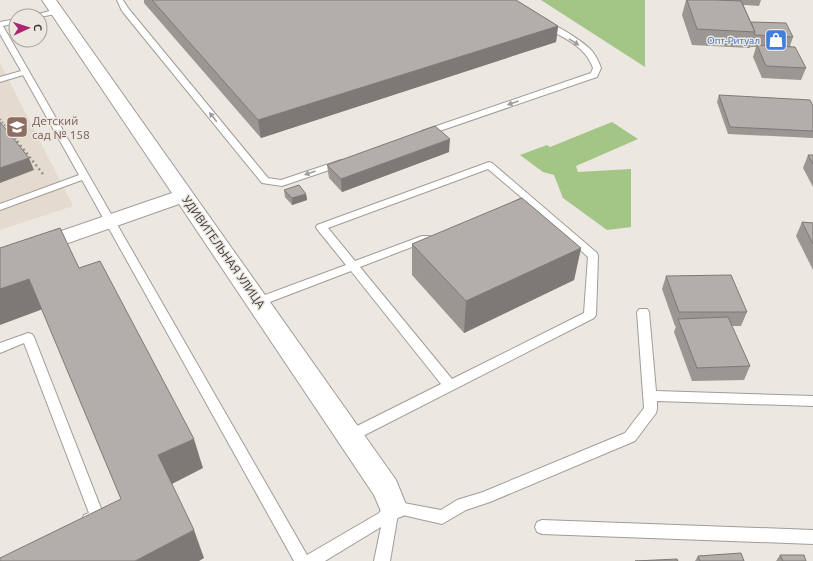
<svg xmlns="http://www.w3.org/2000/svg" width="813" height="561" font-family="Ubuntu,sans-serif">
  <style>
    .built { fill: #e4dace }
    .green { fill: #a3c585 }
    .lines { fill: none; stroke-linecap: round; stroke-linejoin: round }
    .lane-casing { stroke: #a19c97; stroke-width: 2 }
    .street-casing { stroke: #a19c97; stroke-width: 2 }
    .path-far1 { stroke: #928f8b; stroke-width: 2; stroke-dasharray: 1.5 2; stroke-linecap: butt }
    .path { stroke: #928f8b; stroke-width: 2.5; stroke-dasharray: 2 3; stroke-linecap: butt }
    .lane { fill: #fff; fill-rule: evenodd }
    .street { fill: #fff; fill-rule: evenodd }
    .wall { fill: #9a9691 }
    .shaded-wall { fill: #7d7a76 }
    .building { fill: #b3aea9; stroke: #7d7a76 }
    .oneway { fill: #9e9c9c }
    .labels { text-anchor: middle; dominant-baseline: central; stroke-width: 3; stroke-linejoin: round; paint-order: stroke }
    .far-shop-label { font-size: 10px; fill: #366cbe; stroke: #ece7e1; text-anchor: end }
    .education-label { font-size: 12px; fill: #785e54; stroke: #ece7e1; text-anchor: start }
    .street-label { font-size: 12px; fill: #3c3a38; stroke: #ece7e1 }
  </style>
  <rect width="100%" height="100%" fill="#ece7e1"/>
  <polygon class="built" points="0,63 73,206 0,230"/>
  <g class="green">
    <polygon points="541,0 645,0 645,67"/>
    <polygon points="612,122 638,139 576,166 578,172 631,169 631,227 607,230 563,198 554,175 543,172 520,155 547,145 550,147"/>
  </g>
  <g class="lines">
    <g class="lane-casing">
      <g id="lane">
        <polygon points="117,0 123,0 128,8 268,178 281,180 341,160 344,161 344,165 282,186 262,183 122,11"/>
        <polygon points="57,9 60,9 60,13 40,17 31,16"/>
        <polygon points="16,19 16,23 3,26 307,555 379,513 388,502 393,501 441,510 457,500 483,492 625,433 644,408 637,312 639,309 647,309 649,312 656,391 813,396 813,406 657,401 657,409 656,413 635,441 490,502 466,510 442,524 398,514 390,561 374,561 381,527 325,561 294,561 82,180 0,210 0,204 79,175 23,75 0,82 0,77 21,71 0,34 0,22"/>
        <path d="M 542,22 C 553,21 585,43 592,51 C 596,56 599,62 601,68 L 597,77 L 428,135 L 422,135 L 422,131 L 591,73 L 593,68 C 585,45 562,37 542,26 Z"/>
        <path d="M 489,162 L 492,163 L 597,253 L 598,256 L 596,315 L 594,318 L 355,440 L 350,442 L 345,440 L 343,436 L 345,432 L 441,384 L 351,271 L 262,305 L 258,306 L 252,302 L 254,299 L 346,265 L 317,229 L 316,227 L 317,225 ZM 488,169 L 522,198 L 506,206 L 507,208 L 511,209 L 528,203 L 588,257 L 584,313 L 452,379 L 360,267 L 430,240 L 431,238 L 430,236 L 422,236 L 355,261 L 328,228 Z"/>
        <polygon points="28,333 32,334 34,337 104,516 102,521 89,527 84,525 82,520 84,515 89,513 24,343 0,353 0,343"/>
        <polygon points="542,520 813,530 813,544 542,534 537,532 535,527 537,522"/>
      </g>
    </g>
    <g class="street-casing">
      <polygon id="street" points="42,0 56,0 396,480 407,507 403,516 393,520 383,516 374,495 179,204 0,267 0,252 172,193"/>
    </g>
    <polyline class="path-far1" points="0,119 18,142"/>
    <polyline class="path" points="17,141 43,174"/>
    <use href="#lane" class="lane"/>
    <use href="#street" class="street"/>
  </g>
  <g class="wall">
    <polygon points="144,0 516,0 558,26 556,42 261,138 144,3"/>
    <polygon points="686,0 761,0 759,6 744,5 744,6 751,22 793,37 790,46 806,68 801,80 762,78 753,57 756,47 751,47 751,46 750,48 692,45 682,15"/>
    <polygon points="719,95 813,106 813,138 728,134 717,102"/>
    <polygon points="449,152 342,192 329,178 327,165"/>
    <polygon points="808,155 813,155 813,187 803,168"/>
    <polygon points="284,190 306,194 307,200 292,205 285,197"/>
    <polygon points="802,222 813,223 813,270 796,236"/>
    <polygon points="412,244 581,248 574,280 464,333 412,275"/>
    <polygon points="666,276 747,312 741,326 731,326 750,366 744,380 692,381 674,332 676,326 675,326 662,289"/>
    <polygon points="780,555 806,561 776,561"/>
    <polygon points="698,556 744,561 695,561"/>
  </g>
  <g class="shaded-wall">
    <polygon points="558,26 556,42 261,138 258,120"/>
    <polygon points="450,139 449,152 342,192 341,179"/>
    <polygon points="29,158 34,170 0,183 0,168"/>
    <polygon points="306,194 307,200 292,205 292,198"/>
    <polygon points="581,248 574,280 464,333 466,301"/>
    <polygon points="29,279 43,309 0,325 0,289"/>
    <polygon points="194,439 203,468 170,485 158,455"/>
    <polygon points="194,530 204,558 199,561 135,561"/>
  </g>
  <g class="building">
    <polygon points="152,0 516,0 558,26 258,120"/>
    <polygon points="687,0 715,0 741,1 755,32 697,29"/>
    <polygon points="751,22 786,23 793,37 755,35 754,34 755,32"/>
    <polygon points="757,45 795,47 806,68 766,66"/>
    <polygon points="719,95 810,100 813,106 813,131 730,127"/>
    <polygon points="0,122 29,158 0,168"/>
    <polygon points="435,126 450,139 341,179 327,165"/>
    <polygon points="808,155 813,155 813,164"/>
    <polygon points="299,185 306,194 292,198 284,190"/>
    <polygon points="522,198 581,248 466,301 412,244"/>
    <polygon points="802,222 813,223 813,244"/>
    <polygon points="60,228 79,268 100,261 194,439 158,455 194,530 135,561 0,561 0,558 121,499 29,279 0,289 0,248"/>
    <polygon points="731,275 747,312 679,312 666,276"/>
    <polygon points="728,317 750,366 697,368 678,319"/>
    <polygon points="741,553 744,561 700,561 698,556"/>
    <polygon points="780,555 804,555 806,561 783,561"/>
    <polygon points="677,559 678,561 635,561"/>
  </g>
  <defs><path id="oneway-solid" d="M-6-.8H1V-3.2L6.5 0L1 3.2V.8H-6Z"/></defs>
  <g class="oneway">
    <use href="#oneway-solid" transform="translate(574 42) rotate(32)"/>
    <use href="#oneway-solid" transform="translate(513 103) rotate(161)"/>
    <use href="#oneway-solid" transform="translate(213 117) rotate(-129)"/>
    <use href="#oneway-solid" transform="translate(310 173) rotate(161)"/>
  </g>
  <defs>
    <g id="shop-square" transform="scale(1.15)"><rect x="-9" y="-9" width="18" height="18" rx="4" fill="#3f7fe0" stroke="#ece7e1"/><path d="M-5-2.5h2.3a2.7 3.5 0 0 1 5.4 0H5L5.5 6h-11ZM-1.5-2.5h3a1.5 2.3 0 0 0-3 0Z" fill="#fff"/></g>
    <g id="school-square" transform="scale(1.15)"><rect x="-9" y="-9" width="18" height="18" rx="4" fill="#8d6e63" stroke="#ece7e1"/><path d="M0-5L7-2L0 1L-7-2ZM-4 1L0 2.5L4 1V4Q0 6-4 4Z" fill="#fff"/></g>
  </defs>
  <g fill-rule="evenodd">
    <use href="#shop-square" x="776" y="40"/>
    <use href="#school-square" x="17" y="127"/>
  </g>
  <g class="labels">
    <g class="far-shop-label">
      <text x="760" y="40">Опт-Ритуал</text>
    </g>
    <g class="education-label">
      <text x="32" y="120">Детский<tspan x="32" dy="14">сад № 158</tspan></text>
    </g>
    <g class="street-label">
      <text transform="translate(224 252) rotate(55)">УДИВИТЕЛЬНАЯ УЛИЦА</text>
    </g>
  </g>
  <g transform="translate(28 28) rotate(87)"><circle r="19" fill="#ece7e1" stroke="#a6a29d"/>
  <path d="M0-3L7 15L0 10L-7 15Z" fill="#aa2670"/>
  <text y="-6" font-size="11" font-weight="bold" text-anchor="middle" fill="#3c3a38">С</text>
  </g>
</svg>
